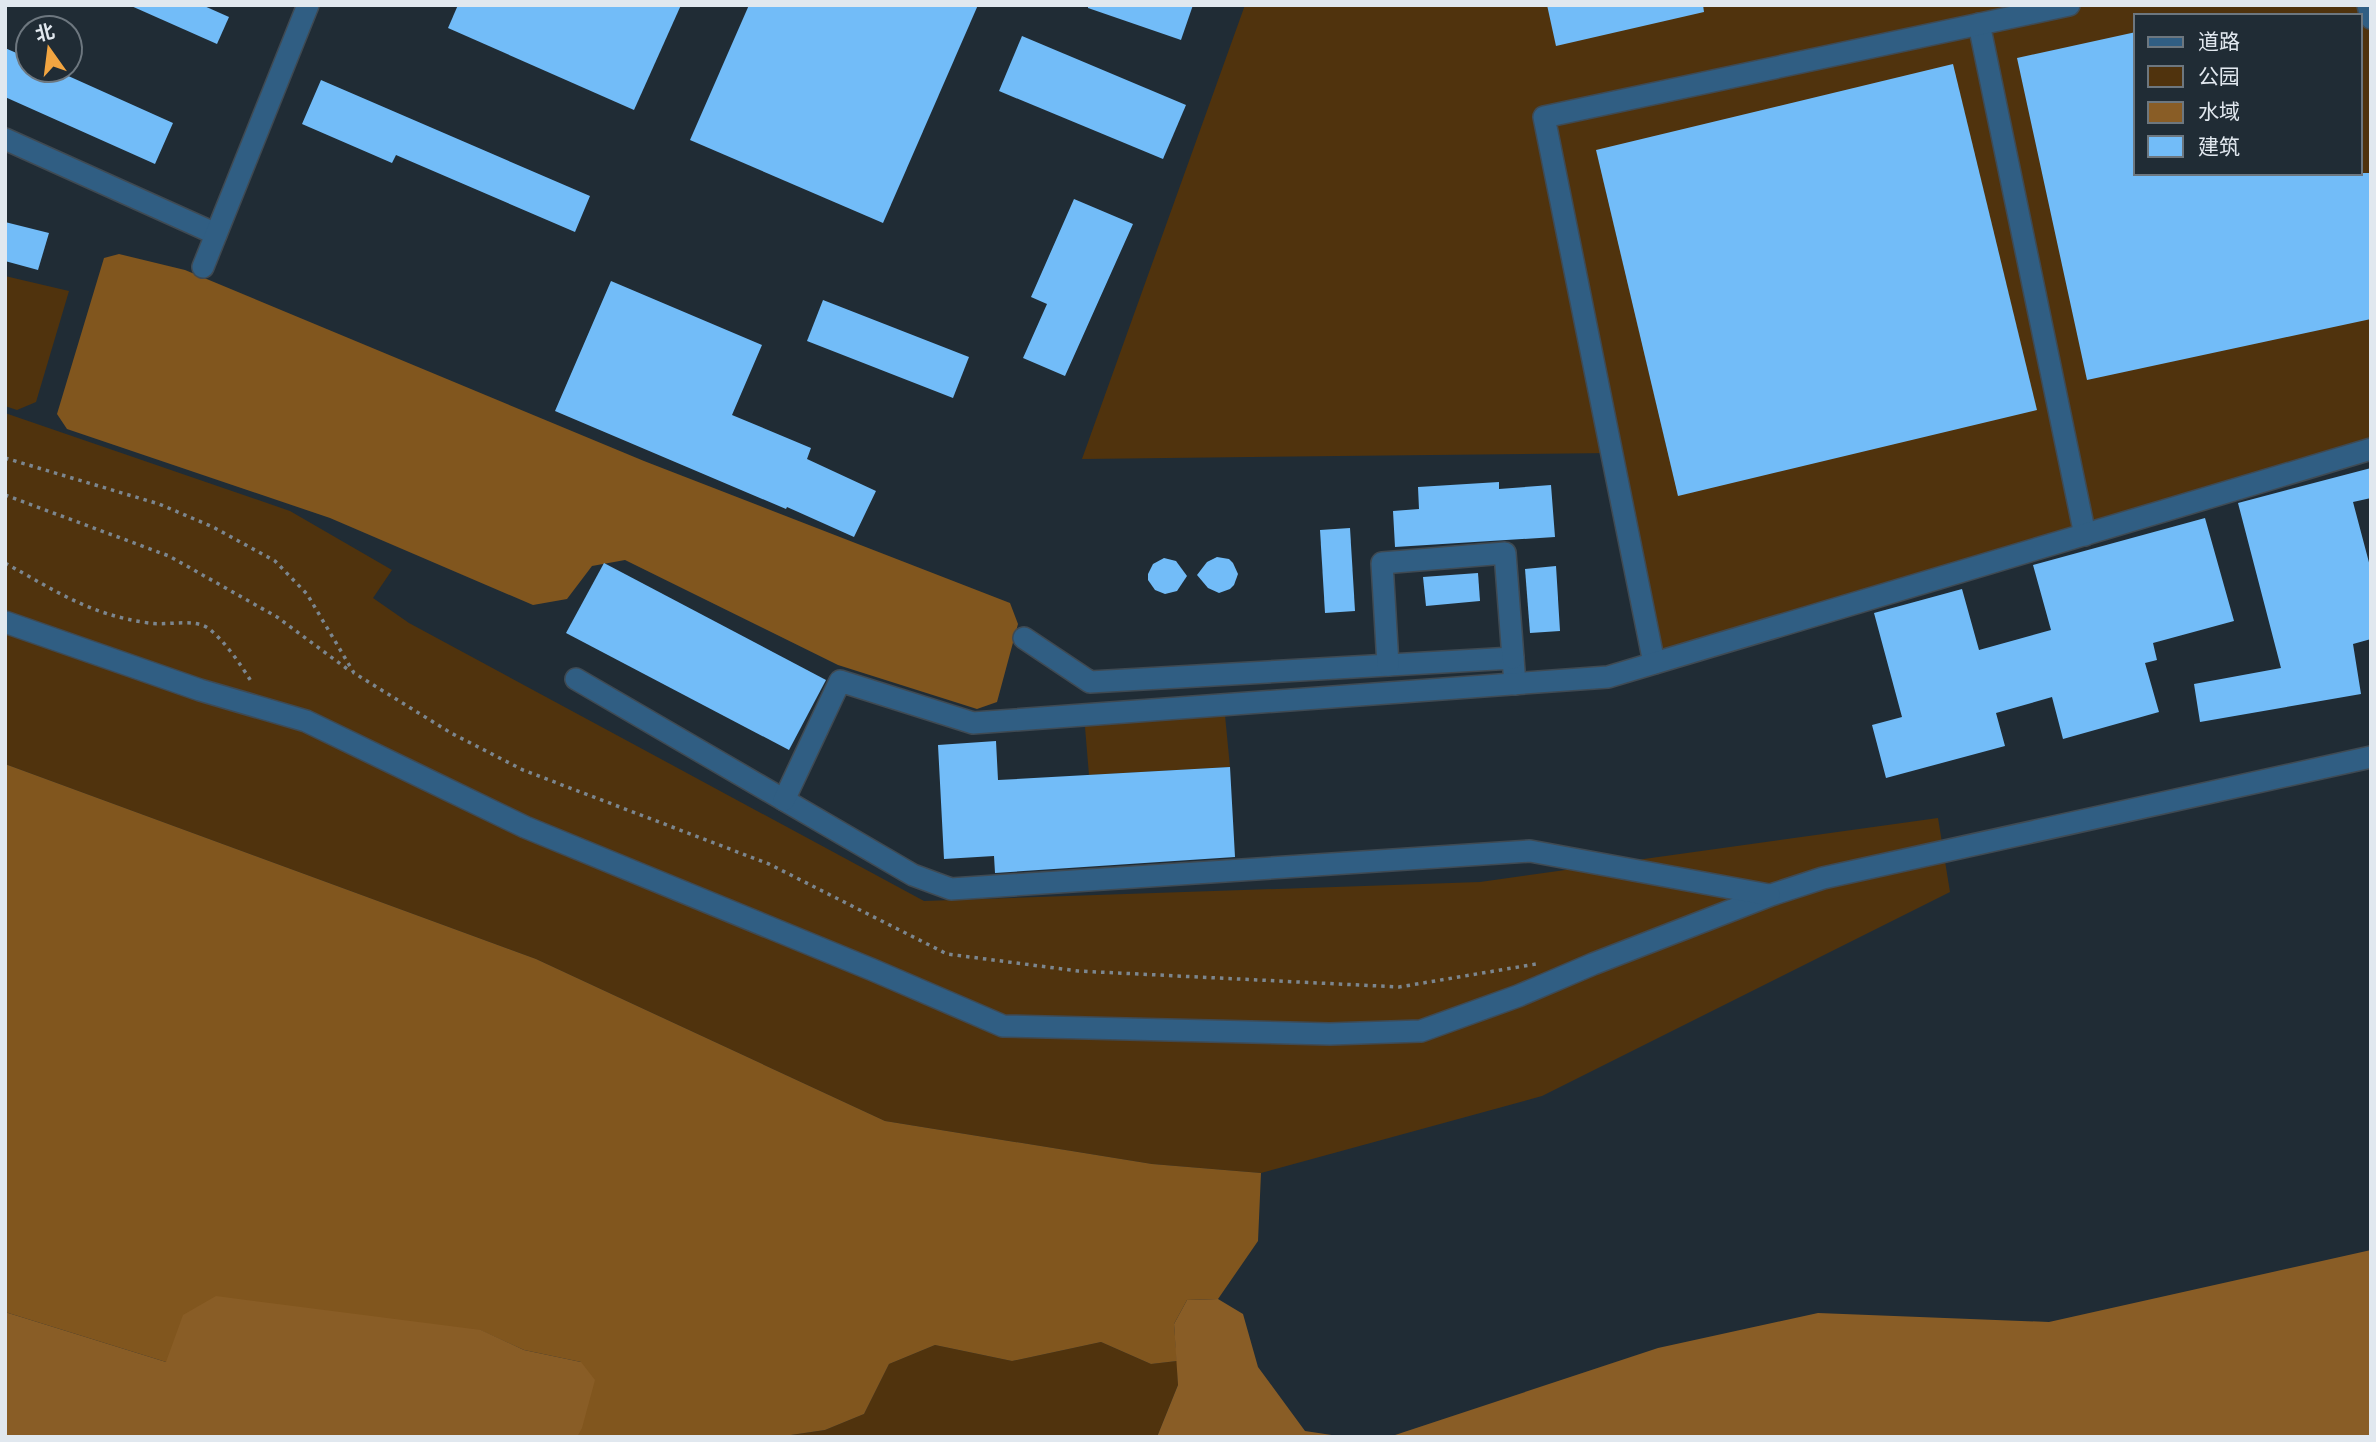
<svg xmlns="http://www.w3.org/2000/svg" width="2376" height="1442" font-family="'Asap Condensed','Noto Sans SC',sans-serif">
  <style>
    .green { fill: #50330d; fill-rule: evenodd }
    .forest { fill: #81561e }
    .water { fill: #895d26 }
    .building { fill: #72bcf8 }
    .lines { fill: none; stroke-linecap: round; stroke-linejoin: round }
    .minor-casing { stroke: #3f4a53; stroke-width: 24 }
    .path { stroke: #7c868e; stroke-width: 3.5; stroke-dasharray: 3.5 5; stroke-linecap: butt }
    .minor { stroke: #305e83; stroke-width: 21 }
  </style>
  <rect width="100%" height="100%" fill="#202c35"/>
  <g class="green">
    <path d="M 1245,5 L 2371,5 L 2371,449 L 1654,663 L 1611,453 L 1082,459 ZM 2136,16 L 2360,16 L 2360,173 L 2136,173 Z"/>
    <polygon points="5,276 69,291 36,402 17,410 5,406"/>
    <polygon points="5,413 290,511 392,570 373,598 409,623 924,901 1480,882 1938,818 1950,892 1542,1096 1261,1173 1152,1164 885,1121 536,959 5,764"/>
    <polygon points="1224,705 1230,767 1089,775 1084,715"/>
    <polygon points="1101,1342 1151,1364 1177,1361 1178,1385 1157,1437 777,1437 825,1430 864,1414 889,1364 935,1345 1012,1361"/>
  </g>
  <g class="forest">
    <polygon points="119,254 185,270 644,461 1010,603 1018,624 997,702 977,709 838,665 625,560 592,566 567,599 533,605 330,518 67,429 57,414 104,258"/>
    <polygon points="5,764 536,959 885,1121 1152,1164 1261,1173 1258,1241 1218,1299 1187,1300 1174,1324 1177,1361 1151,1364 1101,1342 1012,1361 935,1345 889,1364 864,1414 825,1430 777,1437 575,1437 581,1362 524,1350 480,1330 166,1362 5,1312"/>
  </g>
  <g class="water">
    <polygon points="2371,1250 2371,1437 1389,1437 1658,1348 1818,1313 2049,1322"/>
    <polygon points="216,1296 481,1330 524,1350 581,1362 595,1380 582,1428 577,1437 5,1437 5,1312 166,1362 183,1315"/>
    <polygon points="1218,1299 1243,1314 1258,1367 1305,1431 1345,1437 1157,1437 1178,1385 1174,1324 1187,1300"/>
  </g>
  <g class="building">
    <polygon points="129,5 202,5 229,17 217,44"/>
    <polygon points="458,5 681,5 634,110 448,28"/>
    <polygon points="749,5 978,5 883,223 690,140"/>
    <polygon points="1088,5 1193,5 1181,40 1088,8"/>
    <polygon points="1547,5 1703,5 1704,12 1556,46"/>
    <polygon points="2136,32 2136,173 2371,173 2371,319 2087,380 2017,58"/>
    <polygon points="1022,36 1186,105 1163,159 999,91"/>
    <polygon points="5,48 28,58 28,70 55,70 173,123 155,164 5,97"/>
    <polygon points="1953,64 2037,410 1678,496 1596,150"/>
    <polygon points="321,80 590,196 575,232 396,155 392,163 302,124"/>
    <polygon points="1074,199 1133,224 1065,376 1023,358 1047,304 1031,297"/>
    <polygon points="5,222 49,233 38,270 5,261"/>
    <polygon points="611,281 762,345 732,415 811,448 807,459 876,491 854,537 787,507 786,509 555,411"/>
    <polygon points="823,300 969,357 953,398 807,341"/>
    <polygon points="2371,468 2371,498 2353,502 2371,570 2371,639 2353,644 2361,694 2200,722 2194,684 2281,668 2238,503"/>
    <polygon points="1499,482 1499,489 1551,485 1555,537 1395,547 1393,511 1419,509 1418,487"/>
    <polygon points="2205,518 2234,621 2153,643 2157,660 2145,663 2159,712 2063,739 2052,697 1996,713 2005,746 1886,778 1872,725 1902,717 1874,613 1962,589 1979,650 2051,630 2033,565"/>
    <polygon points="1350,528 1355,611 1325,613 1320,530"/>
    <polygon points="1217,557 1229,559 1233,563 1238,574 1234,585 1230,589 1219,593 1208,588 1197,575 1207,562"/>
    <polygon points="1164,558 1176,561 1187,576 1177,591 1165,594 1155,590 1148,580 1148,574 1153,564"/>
    <polygon points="604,563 826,680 789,750 566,633"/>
    <polygon points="1556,566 1560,631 1530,633 1525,569"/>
    <polygon points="1478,573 1480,601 1426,606 1423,577"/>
    <polygon points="996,741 998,780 1230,767 1235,857 995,873 994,856 944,859 938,745"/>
  </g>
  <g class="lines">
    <g class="minor-casing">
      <g id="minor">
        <polyline points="2368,5 2371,18"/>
        <polyline points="1979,24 2085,535"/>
        <polyline points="5,139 216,234"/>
        <polyline points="203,267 308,5"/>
        <polyline points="5,622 200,690 306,721 525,827 873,970 1003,1026 1330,1034 1421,1031 1518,996 1593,964 1771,895 1823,878 2371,757"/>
        <polyline points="1024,638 1090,682 1513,658 1515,684"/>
        <polyline points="1654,663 1544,117 2069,5"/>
        <polyline points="1388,665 1382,563 1505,553 1513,658"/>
        <polyline points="576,679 913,875 951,889 1530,851 1769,895"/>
        <polyline points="784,800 840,681 973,723 1608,677 2371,449"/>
      </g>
    </g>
    <g class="path">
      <polyline points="5,458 159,504 213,527 275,561 307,594 354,673 451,733 523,770 769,864 947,954 1078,971 1399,987 1536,964"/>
      <polyline points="5,495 169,556 277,617 350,671"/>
      <path d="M 5,563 C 56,591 90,615 149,623 C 167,626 193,618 208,628 C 224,640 242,666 252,683"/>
    </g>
    <use href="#minor" class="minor"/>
  </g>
  <rect width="2376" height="1442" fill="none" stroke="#e1e8ef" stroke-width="14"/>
  <rect x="2134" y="14" width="228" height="161" fill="#202c35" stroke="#6d777f" stroke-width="2"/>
  <rect x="2148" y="37" width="35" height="10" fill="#305e83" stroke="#6d777f" stroke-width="2"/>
  <text x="2198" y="49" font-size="21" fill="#e1e8ef">道路</text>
  <rect x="2148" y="66" width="35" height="21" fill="#50330d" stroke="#6d777f" stroke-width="2"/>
  <text x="2198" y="84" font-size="21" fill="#e1e8ef">公园</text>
  <rect x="2148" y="102" width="35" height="21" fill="#895d26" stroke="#6d777f" stroke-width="2"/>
  <text x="2198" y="119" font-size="21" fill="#e1e8ef">水域</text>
  <rect x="2148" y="136" width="35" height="21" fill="#72bcf8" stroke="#6d777f" stroke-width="2"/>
  <text x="2198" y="154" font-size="21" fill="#e1e8ef">建筑</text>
  <g transform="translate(49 49) rotate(346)"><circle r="33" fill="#202c35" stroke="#6d777f" stroke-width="2"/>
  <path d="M0-5L12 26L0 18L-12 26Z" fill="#f2a541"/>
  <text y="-10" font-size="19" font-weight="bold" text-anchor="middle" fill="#e1e8ef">北</text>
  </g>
</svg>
